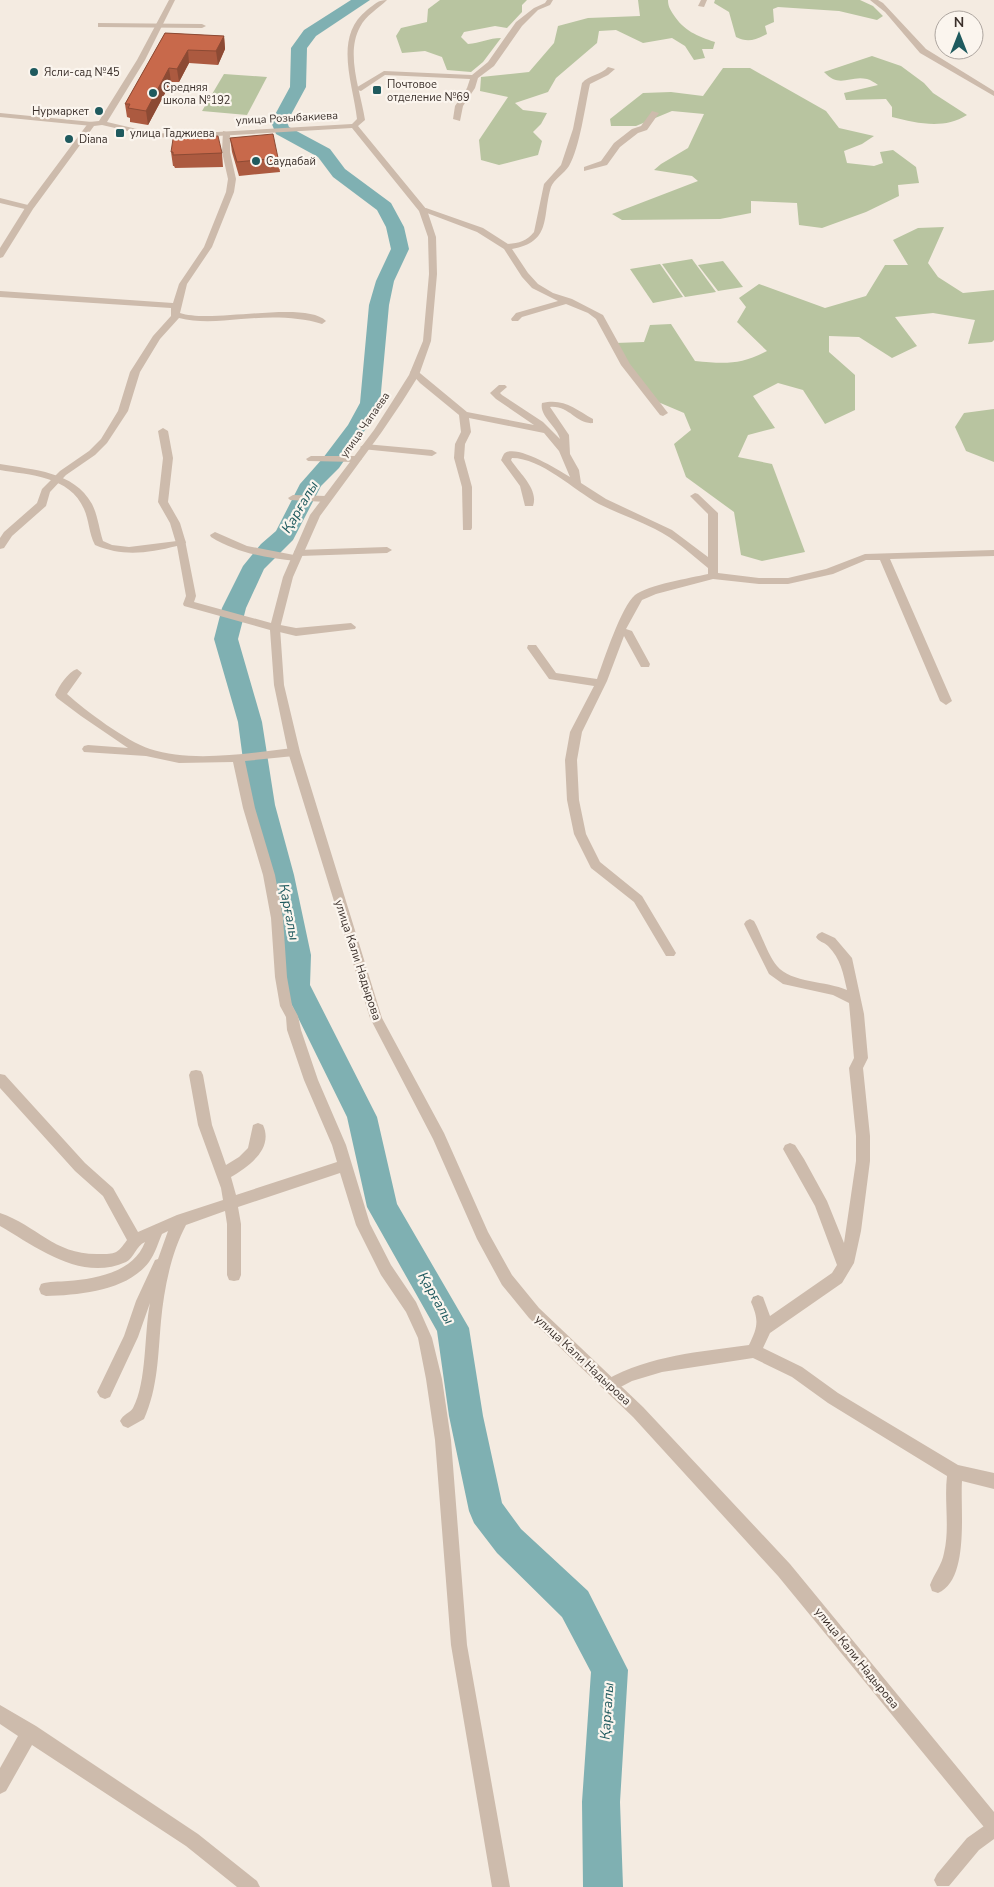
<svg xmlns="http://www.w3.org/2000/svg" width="994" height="1887" font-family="'Nunito Sans',sans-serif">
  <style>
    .green { fill: #b8c4a0 }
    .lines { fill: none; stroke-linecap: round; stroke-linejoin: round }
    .river { fill: #7fb0b2; fill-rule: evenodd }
    .minor { fill: #cdbbac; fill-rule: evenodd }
    .tertiary { fill: #cdbbac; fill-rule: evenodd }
    .wall { fill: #ac5a40 }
    .shaded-wall { fill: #8c4a34 }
    .building { fill: #c8694b; stroke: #8c4a34 }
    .poi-dot { fill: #1f5a5e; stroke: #fbf5ee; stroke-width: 2 }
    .labels { text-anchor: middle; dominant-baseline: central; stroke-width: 4.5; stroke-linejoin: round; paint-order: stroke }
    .far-poi-label { font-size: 11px; fill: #3b302b; stroke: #fbf5ee; text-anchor: start }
    .far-street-label { font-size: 11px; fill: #3b302b; stroke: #fbf5ee }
    .street-label { font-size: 12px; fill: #3b302b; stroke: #fbf5ee }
    .water-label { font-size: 14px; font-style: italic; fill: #1f5a5e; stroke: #fbf5ee }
  </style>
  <rect width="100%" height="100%" fill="#f4ebe1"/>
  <g class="green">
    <path d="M 440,0 L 527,0 L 522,5 L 522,12 L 507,28 L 495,26 L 464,32 L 461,37 L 468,44 C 480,43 489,38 501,38 L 483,62 L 471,72 L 447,70 L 442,57 L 425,51 L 402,53 L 396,36 L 401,28 L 427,22 L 428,9 Z"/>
    <path d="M 638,0 L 668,0 C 668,6 670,9 673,14 C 684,31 697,36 715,42 L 713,49 L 702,49 L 705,58 L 694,60 L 685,46 L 672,38 L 643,43 L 616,30 L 599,31 L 597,43 L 556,78 L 548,92 L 515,103 L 523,110 L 547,113 L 541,124 L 533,132 L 542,141 L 538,155 L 499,165 L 481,160 L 479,140 L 508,97 L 480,91 L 481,77 L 529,72 L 554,43 L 558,26 L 588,18 L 640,16 Z"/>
    <path d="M 715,0 L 860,0 L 873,6 L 883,16 L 877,20 L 839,11 L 778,7 L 773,9 L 774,22 L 765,26 L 767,34 C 755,40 748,43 736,37 L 729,12 L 714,3 Z"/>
    <path d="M 872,56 L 901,66 L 924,83 L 933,93 L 967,115 C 943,130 917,123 892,117 L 892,107 L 886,99 L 846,100 L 844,93 L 878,85 C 875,83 871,80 867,79 C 849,75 840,89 824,72 Z"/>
    <polygon points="723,68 750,68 826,111 839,128 874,136 862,144 844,151 847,163 874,166 883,163 880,152 893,150 916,167 919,183 898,185 899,196 866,212 822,228 799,225 797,203 751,201 751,213 720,219 622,220 612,214 698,181 692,176 654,170 661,164 688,148 704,114 672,111 636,126 611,126 610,119 643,93 671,92 703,96"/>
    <polygon points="224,74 267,77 247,115 202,111"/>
    <path d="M 944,227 L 928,263 L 938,277 L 963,293 L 994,290 L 994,340 L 992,342 L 968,344 L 975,320 L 933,313 L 895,317 L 917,346 L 892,358 L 859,337 L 829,336 L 829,352 L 855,375 L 855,410 L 825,424 L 803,390 L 778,383 L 753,396 L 775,428 L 748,435 L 738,457 L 772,464 L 805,552 L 762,561 L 741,555 L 734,512 L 686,477 L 674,444 L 691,430 L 684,413 L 651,399 L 615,343 L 644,342 L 650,325 L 671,324 L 695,361 C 725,364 740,365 767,351 L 737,322 L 746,307 L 739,298 L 759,284 L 825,308 L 866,296 L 885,265 L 908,265 L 893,240 L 918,228 Z"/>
    <polygon points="692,259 716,292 685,297 662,264"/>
    <polygon points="723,261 743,287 718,291 698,265"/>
    <polygon points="660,264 683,297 653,303 630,269"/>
    <polygon points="994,409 994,462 966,451 955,427 964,413"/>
  </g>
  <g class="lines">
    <polygon class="river" points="351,0 370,0 316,36 307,48 306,87 287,122 289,127 330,149 345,169 391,203 404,227 409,249 394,281 389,305 380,403 365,430 339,468 321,486 293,540 264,569 246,608 238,639 262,722 275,805 294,875 311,955 310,985 377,1117 397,1204 469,1328 483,1416 502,1503 521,1529 588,1591 628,1670 620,1802 623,1887 583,1887 582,1802 591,1672 562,1617 497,1553 474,1523 469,1511 449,1416 437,1331 367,1207 347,1117 282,985 283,955 268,875 249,805 238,722 214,639 222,608 243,566 261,544 276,531 300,484 323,458 348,425 360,403 369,305 376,281 391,249 386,227 377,210 333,177 318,157 276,134 271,122 290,87 291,48 304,30"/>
    <g class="minor">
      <polygon points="547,0 553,0 550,5 538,10 522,26 494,66 478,78 475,88 463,106 460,121 453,119 455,106 467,88 470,79 385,75 361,91 354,89 384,71 472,75 488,62 516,22 534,8 545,3"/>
      <polygon points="701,0 707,0 704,7 698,6"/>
      <polygon points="870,0 878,0 883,3 926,49 994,91 994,96 920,53 885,12"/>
      <polygon points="98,23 202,24 206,26 202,28 101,27 98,27"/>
      <path d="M 608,67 L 615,69 L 608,75 L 590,84 C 585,106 580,147 569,166 C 564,174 554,179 551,187 C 542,217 552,242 512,249 L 528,273 L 538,284 L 553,293 L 572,299 L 603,315 L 630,364 L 668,413 L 663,416 L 660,415 L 621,365 L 596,319 L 588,313 L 566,304 L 522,317 L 518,321 L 512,321 L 511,319 L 516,313 L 558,301 L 532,288 L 522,277 L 504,249 L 477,232 L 419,210 L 426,208 L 483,228 L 508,244 C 519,243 527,241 534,232 L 544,184 L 561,165 L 573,129 L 582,83 C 589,75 601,75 608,67 Z"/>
      <polygon points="652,111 659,113 647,130 638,133 620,147 607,165 584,171 584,167 601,161 614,143 632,129 641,126"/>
      <polygon points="0,113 92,122 96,124 92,126 0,117"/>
      <path d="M 223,131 L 230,133 L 230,152 L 236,179 L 234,192 L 212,247 L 187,284 L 180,313 C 212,324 305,300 326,321 L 322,324 C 296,316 268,317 241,319 C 220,321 199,323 179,318 L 160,339 L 140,372 L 128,411 L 107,443 L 95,455 L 66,475 L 50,492 L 46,506 L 12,536 L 4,548 L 0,549 L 0,538 L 4,532 L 37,503 L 42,489 L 60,471 L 89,451 L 101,439 L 118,411 L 130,372 L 153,336 L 171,316 L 171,308 L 0,297 L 0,291 L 173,303 L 179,284 L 204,247 L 226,192 L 228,179 L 222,152 Z"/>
      <polygon points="0,198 32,206 33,208 29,210 0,203"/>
      <path d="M 415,369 L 467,412 L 534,425 L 496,399 L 490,393 L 499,385 L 505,385 L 507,387 L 500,393 L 502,395 L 543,422 L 560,439 C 557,426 539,416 542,403 C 564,398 575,409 593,419 L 593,423 C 577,425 569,405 550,407 L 569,435 L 570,454 L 579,470 L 581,483 L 606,499 L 672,530 L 708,557 L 708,514 L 690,496 L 695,493 L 698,494 L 718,513 L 718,573 L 759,578 L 788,578 L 826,569 L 865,554 L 994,550 L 994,556 L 890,559 L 952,701 L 946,705 L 940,701 L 880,560 L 866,560 L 833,574 L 788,584 L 759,584 L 713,579 L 656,594 L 642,600 L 626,629 L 632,631 L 650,664 L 649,667 L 641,667 L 624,636 L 607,681 L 582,732 L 577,760 L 579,800 L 586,834 L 600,862 L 642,896 L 676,953 L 674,956 L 666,956 L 634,902 L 591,868 L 574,834 L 567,800 L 565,760 L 570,732 L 594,686 L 549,679 L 527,648 L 528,645 L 536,645 L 556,673 L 597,679 C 604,660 621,607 635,595 C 648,585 690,578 708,574 L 708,568 C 691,554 675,539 655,529 C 637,520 617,513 599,504 C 574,490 541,458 512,458 L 511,460 C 519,473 539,489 533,506 L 525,506 L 520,486 L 501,460 C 502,459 503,454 505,453 C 517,444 559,470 570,477 L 559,451 L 544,433 L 469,418 L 471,432 L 465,444 L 464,458 L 472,487 L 472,528 L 471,530 L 463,530 L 462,487 L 454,458 L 455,444 L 461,432 L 459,415 L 420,383 L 410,372 Z"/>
      <polygon points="163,428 168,431 173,458 168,502 180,523 186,543 181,546 176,543 170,523 158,502 163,458 158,431"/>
      <polygon points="365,444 432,450 437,453 432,456 362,449 360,447"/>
      <polygon points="311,456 357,456 362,459 357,462 308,461 306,459"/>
      <polygon points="293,495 326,496 331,499 326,502 290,500 288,498"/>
      <path d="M 215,532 L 247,546 L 294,555 L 294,551 L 298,550 L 387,547 L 392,550 L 387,553 L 300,556 L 300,560 L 296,561 C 266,558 237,553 211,537 L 210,535 Z"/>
      <polygon points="351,623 356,627 355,629 296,636 271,630 270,628 275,624 296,628"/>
      <path d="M 77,669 L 82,673 L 67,694 C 86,711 126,741 150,749 C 192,763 250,753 294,748 L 300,752 L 294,756 L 245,761 L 255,808 L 275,875 L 283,918 L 287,977 L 292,1005 L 298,1016 L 301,1030 L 318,1080 L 346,1145 L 370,1224 L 391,1265 L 416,1302 L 432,1338 L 442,1379 L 451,1440 L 467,1645 L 510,1887 L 492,1887 L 451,1645 L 435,1440 L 426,1379 L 418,1338 L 406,1312 L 381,1275 L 356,1225 L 340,1173 L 238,1207 L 241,1224 L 241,1275 L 239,1280 L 234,1281 L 229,1280 L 227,1275 L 227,1224 L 225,1211 L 186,1225 C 171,1253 164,1289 161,1321 C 158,1355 158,1388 144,1419 L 128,1428 L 123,1426 L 120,1421 C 123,1414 130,1413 133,1408 C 147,1382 144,1333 150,1303 L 138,1337 L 110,1397 L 105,1399 L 100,1397 L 97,1392 L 124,1336 L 136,1301 L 155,1260 L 158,1259 L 168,1231 L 162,1234 C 158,1243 155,1254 149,1262 C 127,1291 80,1295 46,1296 L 41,1294 L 39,1289 L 41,1284 C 49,1281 59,1282 68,1281 C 96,1279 134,1272 145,1242 C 136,1246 134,1258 126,1262 C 81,1282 38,1248 0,1226 L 0,1213 C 38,1226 54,1255 99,1254 C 116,1254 117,1254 127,1240 L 103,1196 L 75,1171 L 0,1088 L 0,1074 L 5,1075 L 85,1163 L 113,1188 L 138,1232 L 177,1215 L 223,1200 L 221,1188 L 198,1125 L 189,1075 L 191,1071 L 196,1070 L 201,1071 L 203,1075 L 212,1125 L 226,1165 L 239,1157 L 248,1148 L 253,1125 L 258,1123 L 263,1125 C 274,1149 248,1167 231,1177 L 236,1195 L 337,1162 L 332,1145 L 304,1080 L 287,1030 L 286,1017 L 280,1006 L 275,977 L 271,918 L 263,875 L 243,808 L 233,762 L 179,763 L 146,756 L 84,752 L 82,749 L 84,746 L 88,745 L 128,748 L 81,716 L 57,698 L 55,695 C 59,686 68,672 77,669 Z"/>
      <path d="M 750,919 L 754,921 C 762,935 767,954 777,966 C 791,983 827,981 847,990 C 843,973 841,959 828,946 C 824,942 819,942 816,937 L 818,934 L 822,932 L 835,938 L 852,958 L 864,1014 L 868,1058 L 863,1068 L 870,1136 L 870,1161 L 861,1231 L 854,1263 L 842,1283 L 770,1333 L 763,1348 L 802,1367 L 838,1393 L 958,1465 L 994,1473 L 994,1489 L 962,1481 C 960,1508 970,1580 938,1593 L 932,1591 L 930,1585 C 934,1574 942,1565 944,1553 C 950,1528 944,1501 947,1476 L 828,1403 L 792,1377 L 753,1358 L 662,1372 L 632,1381 L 611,1392 L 606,1390 L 603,1385 L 606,1380 C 651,1355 699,1352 749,1345 C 758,1327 759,1320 751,1302 L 753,1297 L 758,1295 L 763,1297 L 770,1316 L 832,1273 L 837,1265 L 815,1206 L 783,1149 L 785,1145 L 790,1143 L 795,1145 L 804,1159 L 827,1201 L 844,1243 L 856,1161 L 856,1136 L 849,1068 L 854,1058 L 849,1003 L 833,995 L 783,984 L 769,974 L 744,924 L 746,921 Z"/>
      <polygon points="0,1705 36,1726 198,1834 257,1881 260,1887 237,1887 186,1846 32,1745 6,1791 0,1794 0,1768 18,1736 0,1724"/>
      <polygon points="994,1819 994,1839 979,1850 949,1886 937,1886 934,1880 937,1874 967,1838"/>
    </g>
    <path class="tertiary" d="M 169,0 L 175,0 L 145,60 L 107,122 L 154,133 L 182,134 L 352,124 L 357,119 C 353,83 333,37 367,10 C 375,4 378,0 387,0 C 378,9 366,15 360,27 C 345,54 361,92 365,120 L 358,126 L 427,210 L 436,237 L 437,274 L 431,341 L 419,375 L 402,402 L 381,433 L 320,516 L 293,577 L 280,628 L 284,685 L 300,752 L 382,1018 L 444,1133 L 488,1232 L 512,1275 L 539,1308 L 643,1407 L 790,1564 L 994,1812 L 994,1835 L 988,1832 L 778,1576 L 633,1417 L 529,1318 L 502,1285 L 477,1239 L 433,1139 L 370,1018 L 288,752 L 274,685 L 270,630 L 184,606 L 183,604 L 186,596 L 177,546 C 148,553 123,557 95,545 C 89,534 89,520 84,509 C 70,476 29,475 0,470 L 0,464 C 33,470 74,471 92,504 C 98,516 99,529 103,541 L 112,545 L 129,547 L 185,540 L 196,596 L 194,602 L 271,623 L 283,577 L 310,515 L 374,430 L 392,402 L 409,375 L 423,341 L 429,274 L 428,237 L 419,211 L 352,128 L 182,138 L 154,137 L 102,125 L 94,126 L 33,209 L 3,257 L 0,258 L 0,248 L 25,208 L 89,122 L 99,121 L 137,60 Z"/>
  </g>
  <g class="wall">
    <polygon points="165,33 224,36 225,49 218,65 189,63 179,82 171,82 148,125 130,122 130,118 127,117 125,104"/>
    <polygon points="230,138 278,158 280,172 239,176 232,152"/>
    <polygon points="171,152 222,153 223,167 175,168 174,166 173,166"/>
  </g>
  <g class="shaded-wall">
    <polygon points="224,36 225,49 218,65 216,51"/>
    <polygon points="188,50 189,63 179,82 177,69"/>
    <polygon points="169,68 171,82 148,125 146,111"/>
  </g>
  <g class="building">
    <polygon points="165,33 224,36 216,51 188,50 177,69 169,68 146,111 128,108 130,104 125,104"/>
    <polygon points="273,134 278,158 237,162 230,138"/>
    <polygon points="218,136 222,153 173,155 173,152 171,152 173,139"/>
  </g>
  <g class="poi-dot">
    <circle cx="34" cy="72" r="5"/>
    <rect x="372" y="85" width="10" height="10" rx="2.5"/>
    <circle cx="153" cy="93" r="5"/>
    <circle cx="99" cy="111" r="5"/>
    <rect x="115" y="128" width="10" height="10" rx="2.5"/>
    <circle cx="69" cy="139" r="5"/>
    <circle cx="256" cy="161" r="5"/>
  </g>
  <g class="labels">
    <g class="far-poi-label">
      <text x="44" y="72">Ясли-сад №45</text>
      <text x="387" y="84">Почтовое<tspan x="387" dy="13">отделение №69</tspan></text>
      <text x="163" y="87">Средняя<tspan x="163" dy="13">школа №192</tspan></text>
      <text x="89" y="111" text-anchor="end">Нурмаркет</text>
      <text x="130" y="133">улица Таджиева</text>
      <text x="79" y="139">Diana</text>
      <text x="266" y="161">Саудабай</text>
    </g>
    <g class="far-street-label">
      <text transform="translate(287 118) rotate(-3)">улица Розыбакиева</text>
      <text transform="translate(365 425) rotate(-55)">улица Чапаева</text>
    </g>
    <g class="street-label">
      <text transform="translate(358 960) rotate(72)">улица Кали Надырова</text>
      <text transform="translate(583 1360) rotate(43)">улица Кали Надырова</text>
      <text transform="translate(857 1658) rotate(51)">улица Кали Надырова</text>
    </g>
    <g class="water-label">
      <text transform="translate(300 507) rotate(-59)">Қарғалы</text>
      <text transform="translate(289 912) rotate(79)">Қарғалы</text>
      <text transform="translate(436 1298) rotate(60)">Қарғалы</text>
      <text transform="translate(607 1711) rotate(-86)">Қарғалы</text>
    </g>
  </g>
  <g transform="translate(959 35)"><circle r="24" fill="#fbf5ee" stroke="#aea6a0"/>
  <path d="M0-4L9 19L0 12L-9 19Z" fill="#1f5a5e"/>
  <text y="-8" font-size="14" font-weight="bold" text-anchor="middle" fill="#3b302b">N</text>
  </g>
</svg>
